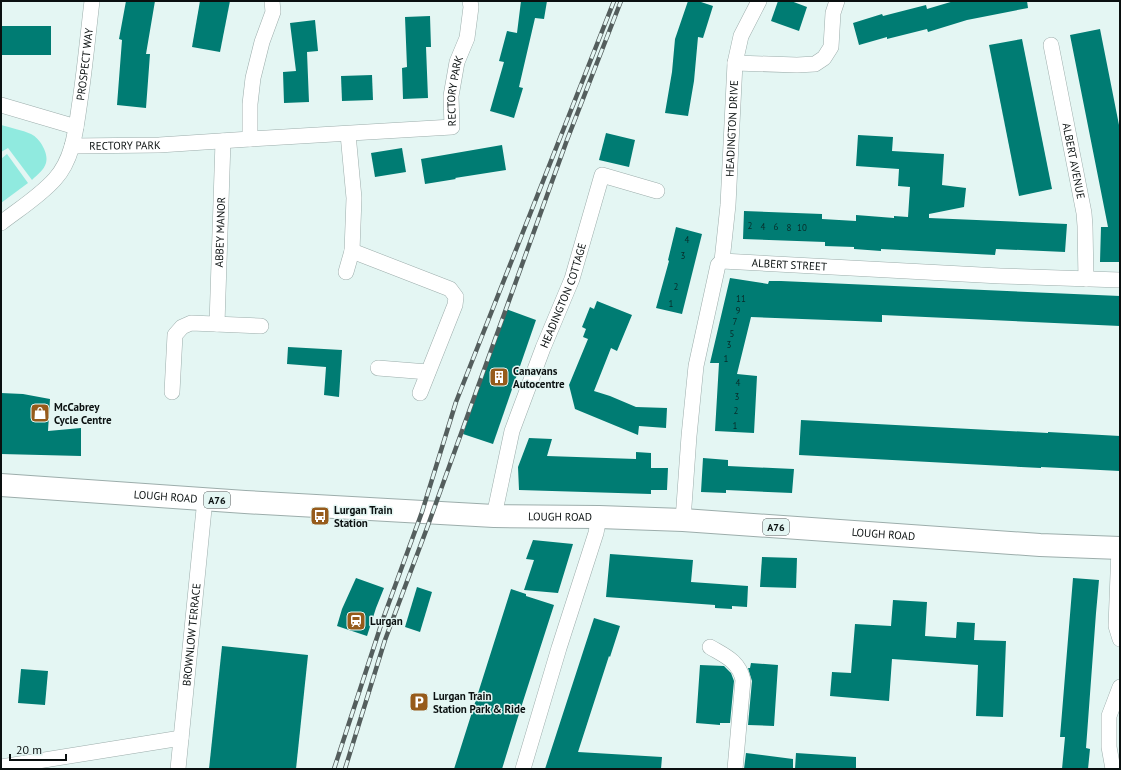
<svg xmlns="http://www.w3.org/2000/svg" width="1121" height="770" font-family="'PT Sans',sans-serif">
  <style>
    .green { fill: #90eadf }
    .building { fill: #007c73 }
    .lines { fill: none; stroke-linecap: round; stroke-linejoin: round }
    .minor-casing { stroke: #9cadab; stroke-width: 16 }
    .primary-casing { stroke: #9cadab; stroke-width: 24 }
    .minor { stroke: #fff; stroke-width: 15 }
    .primary { stroke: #fff; stroke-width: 22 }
    .rail-casing { stroke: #545e5d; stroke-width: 4.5 }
    .rail { stroke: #e4f6f3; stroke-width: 3; stroke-dasharray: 9; stroke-linecap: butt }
    .labels { text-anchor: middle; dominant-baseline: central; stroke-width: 3; stroke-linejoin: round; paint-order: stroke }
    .number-label { font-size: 9px; fill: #082b29 }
    .shield { fill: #e4f6f3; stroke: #4b5554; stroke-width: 1 }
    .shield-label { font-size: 10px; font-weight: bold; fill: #0a1010 }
    .street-label { font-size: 11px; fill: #0a1010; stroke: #e4f6f3 }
    .poi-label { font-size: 11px; font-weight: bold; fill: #0a1010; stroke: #e4f6f3; text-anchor: start }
  </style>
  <rect width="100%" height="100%" fill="#e4f6f3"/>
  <g class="green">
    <path d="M 1,125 C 11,128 22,130 31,134 C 40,138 49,154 46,163 C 44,170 37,175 32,180 L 8,148 L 1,152 Z"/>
    <polygon points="7,154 28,183 1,203 1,159"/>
  </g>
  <g class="building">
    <polygon points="126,1 155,1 146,54 150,54 146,108 117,105 122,40 119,39"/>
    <polygon points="200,1 230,1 220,52 192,47"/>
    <polygon points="521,1 547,1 544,19 535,18 519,87 523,88 514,118 490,111 504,62 499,61 507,31 517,33"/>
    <polygon points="688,1 698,1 713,6 703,38 698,37 694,81 688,116 665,113 672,72 675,39"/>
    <polygon points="778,1 791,1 807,7 799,31 771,21"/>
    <polygon points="954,1 1027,1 1028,8 967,20 928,32 927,29 887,39 887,37 859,45 853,23 882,14 883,16 926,5 927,9"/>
    <polygon points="430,16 431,47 426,47 428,98 403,99 402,68 407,67 405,17"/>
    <polygon points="315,20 318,51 307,52 309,102 284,103 283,72 296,71 290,23"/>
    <rect x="1" y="26" width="50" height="29"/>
    <polygon points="1100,29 1120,130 1120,262 1100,262 1101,227 1108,227 1070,35"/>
    <polygon points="1022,39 1052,189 1019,196 989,45"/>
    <polygon points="372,75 373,100 342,101 341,76"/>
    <polygon points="606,133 635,140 629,167 599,160"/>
    <polygon points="858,135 893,137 892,151 944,154 942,185 966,188 964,207 929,214 929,218 1067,224 1065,252 996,249 995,255 881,249 881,251 854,249 854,247 825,246 825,242 743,239 744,211 822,214 822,219 856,221 856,215 894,218 894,216 908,217 910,187 898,186 899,169 856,166"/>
    <polygon points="502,145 506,170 455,178 456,179 425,184 421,159"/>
    <polygon points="402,148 406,172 375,177 371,153"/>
    <polygon points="676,227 702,234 682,314 656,308 669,261 668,260"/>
    <polygon points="730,278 768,284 769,281 781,281 1120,296 1120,326 882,315 882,322 751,317 737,374 757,376 754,433 715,431 719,363 710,363"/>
    <polygon points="597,301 632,315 617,351 611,348 594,391 610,396 636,407 667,408 666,428 639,426 638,435 575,409 569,385 588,339 583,337 586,329 582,327 590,307 594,309"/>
    <polygon points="506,309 536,320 493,444 463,434"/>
    <polygon points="288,347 342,350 339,397 324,395 326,367 287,364"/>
    <polygon points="1,393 23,394 50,399 48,431 81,428 81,456 1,454"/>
    <polygon points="801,420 1048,433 1048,432 1120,436 1120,471 1041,467 1041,468 799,455"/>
    <polygon points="529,438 552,439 547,456 636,459 636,452 651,453 651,468 668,468 667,490 651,490 651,494 519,490 518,467"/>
    <polygon points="703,458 728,460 728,466 794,469 792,493 726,490 726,493 701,492"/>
    <polygon points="533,540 573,544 558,593 524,590 534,560 526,559"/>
    <polygon points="610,554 693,560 691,582 748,586 747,607 732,606 732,609 715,608 715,605 606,597"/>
    <polygon points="762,557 797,558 796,588 760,587"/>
    <polygon points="356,578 384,588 376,608 367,636 337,626 342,609"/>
    <polygon points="1073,578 1099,580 1096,613 1086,748 1090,749 1088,769 1062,769 1065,737 1060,737"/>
    <polygon points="417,587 432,592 420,632 405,627"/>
    <polygon points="511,589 526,594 526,596 554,605 518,717 502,769 454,769"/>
    <polygon points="893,600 927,602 925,636 956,638 957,622 975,623 974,640 1006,641 1003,717 976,716 978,665 892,659 889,701 830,696 832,672 851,673 855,624 891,626"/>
    <polygon points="594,618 620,626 610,657 609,656 578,752 662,757 661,769 545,769"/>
    <polygon points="222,646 308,655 296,769 209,769"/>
    <polygon points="751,663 778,665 774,726 748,725 752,681 748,668 750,668"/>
    <polygon points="700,665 724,666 731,673 734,681 730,723 720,723 720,725 696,723"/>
    <polygon points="21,669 48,671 45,705 18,703"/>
    <polygon points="746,753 793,759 793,769 744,769"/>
    <polygon points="796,753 856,757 856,769 795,769"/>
  </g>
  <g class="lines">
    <g class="minor-casing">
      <g id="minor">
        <path id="s1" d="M 1051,45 L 1084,213 L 1085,226 L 1086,279"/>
        <polyline points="735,63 797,65 815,64 824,58 831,47 833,13 837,1"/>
        <polyline points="1,105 76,127"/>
        <polyline points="250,139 250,104 253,78 262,42 273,12 272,1"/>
        <path id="s2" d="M 72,146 L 159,145 L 250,139 L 452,127 L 451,96 L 457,62 L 467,38 L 471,7 L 470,1"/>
        <path id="s3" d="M 1,223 C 19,209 40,196 55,179 C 74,158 76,127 80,101 C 85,68 88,34 92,1"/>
        <polyline points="352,251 450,289 456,297 455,305 420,393"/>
        <path id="s4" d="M 722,261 L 728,205 L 735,63 L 741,36 L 759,1"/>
        <polyline points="346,272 352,251 354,198 348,134"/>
        <path id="s5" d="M 217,324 L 223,141"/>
        <polyline points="378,368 428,372"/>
        <polyline points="172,392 175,335 182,327 191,323 261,326"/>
        <path id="s6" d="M 494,516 L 512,431 L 543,348 L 572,279 L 602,175 L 657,191"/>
        <path id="s7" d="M 683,520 L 689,436 L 696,366 L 718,265 L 722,261 L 1000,276 L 1120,280"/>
        <polyline points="1119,548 1116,626 1120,639"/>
        <path d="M 710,647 C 725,656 739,661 743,680 L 735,769"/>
        <polyline points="1,767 181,738"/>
        <path id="s8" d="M 178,769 L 205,499"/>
        <polyline points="523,769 559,648 596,533 599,517"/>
        <polyline points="1113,769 1109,747 1109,716 1120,687"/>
      </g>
    </g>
    <g class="primary-casing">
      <g id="primary">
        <path id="s9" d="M 1,485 L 245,502 L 494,516 L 599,517 L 683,520 L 1040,545 L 1120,548"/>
      </g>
    </g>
    <use href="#minor" class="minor"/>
    <use href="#primary" class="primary"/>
    <g class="rail-casing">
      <g id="rail">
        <polyline points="334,769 383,619 422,512 456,402 614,1"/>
        <polyline points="345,769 385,640 427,528 567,140 621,1"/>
      </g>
    </g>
    <use href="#rail" class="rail"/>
  </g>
  <defs>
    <g id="building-square" transform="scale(1)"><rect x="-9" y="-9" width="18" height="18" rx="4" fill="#965b1b" stroke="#e4f6f3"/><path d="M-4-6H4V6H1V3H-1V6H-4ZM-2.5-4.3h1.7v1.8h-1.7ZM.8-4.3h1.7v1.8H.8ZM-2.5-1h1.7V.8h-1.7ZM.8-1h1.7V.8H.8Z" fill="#fff"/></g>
    <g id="shop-square" transform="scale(1)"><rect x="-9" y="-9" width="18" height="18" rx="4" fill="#965b1b" stroke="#e4f6f3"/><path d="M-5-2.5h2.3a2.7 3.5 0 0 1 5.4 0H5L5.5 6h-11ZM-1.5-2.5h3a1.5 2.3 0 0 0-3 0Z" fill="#fff"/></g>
    <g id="bus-square" transform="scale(1)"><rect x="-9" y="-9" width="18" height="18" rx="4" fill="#965b1b" stroke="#e4f6f3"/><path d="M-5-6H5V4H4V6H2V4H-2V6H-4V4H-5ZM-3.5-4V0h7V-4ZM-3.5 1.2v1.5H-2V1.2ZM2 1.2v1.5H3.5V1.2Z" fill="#fff"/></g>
    <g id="station-square" transform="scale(1)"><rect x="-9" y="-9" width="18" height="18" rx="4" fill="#965b1b" stroke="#e4f6f3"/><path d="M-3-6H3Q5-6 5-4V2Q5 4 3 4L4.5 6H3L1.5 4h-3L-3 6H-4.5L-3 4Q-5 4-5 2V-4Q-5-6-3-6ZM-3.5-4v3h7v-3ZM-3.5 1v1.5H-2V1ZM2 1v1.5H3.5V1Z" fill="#fff"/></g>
    <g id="parking-square" transform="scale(1)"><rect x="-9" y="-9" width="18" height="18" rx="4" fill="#965b1b" stroke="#e4f6f3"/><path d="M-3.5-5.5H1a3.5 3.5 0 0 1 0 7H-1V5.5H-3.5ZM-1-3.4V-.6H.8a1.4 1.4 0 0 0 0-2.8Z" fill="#fff"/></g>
  </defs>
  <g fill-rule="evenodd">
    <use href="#building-square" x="499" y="377"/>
    <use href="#shop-square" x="40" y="413"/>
    <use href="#bus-square" x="320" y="516"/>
    <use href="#station-square" x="356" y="621"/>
    <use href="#parking-square" x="419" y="702"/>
  </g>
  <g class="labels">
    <g class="number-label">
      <text x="750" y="225">2</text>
      <text x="763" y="226">4</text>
      <text x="776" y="226">6</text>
      <text x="789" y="227">8</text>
      <text x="802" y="227">10</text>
      <text x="687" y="239">4</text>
      <text x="683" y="255">3</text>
      <text x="676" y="286">2</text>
      <text x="741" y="298">11</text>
      <text x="671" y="303">1</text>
      <text x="738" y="310">9</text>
      <text x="735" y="321">7</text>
      <text x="732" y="333">5</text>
      <text x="729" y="344">3</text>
      <text x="726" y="358">1</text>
      <text x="738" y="382">4</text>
      <text x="737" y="396">3</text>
      <text x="736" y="410">2</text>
      <text x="735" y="425">1</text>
    </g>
    <g class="shield">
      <rect x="204" y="492" width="26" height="16" rx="3"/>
      <rect x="763" y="519" width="26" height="16" rx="3"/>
    </g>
    <g class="shield-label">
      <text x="217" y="500">A76</text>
      <text x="776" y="527">A76</text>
    </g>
    <g class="street-label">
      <text stroke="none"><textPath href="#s3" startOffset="190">PROSPECT WAY</textPath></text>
      <text stroke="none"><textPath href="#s2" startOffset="417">RECTORY PARK</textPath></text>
      <text stroke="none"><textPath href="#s4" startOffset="133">HEADINGTON DRIVE</textPath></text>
      <text stroke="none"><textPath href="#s2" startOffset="53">RECTORY PARK</textPath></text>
      <text stroke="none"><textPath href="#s1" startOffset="118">ALBERT AVENUE</textPath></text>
      <text stroke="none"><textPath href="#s5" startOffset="92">ABBEY MANOR</textPath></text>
      <text stroke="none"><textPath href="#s7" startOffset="331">ALBERT STREET</textPath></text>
      <text stroke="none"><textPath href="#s6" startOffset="232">HEADINGTON COTTAGE</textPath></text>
      <text stroke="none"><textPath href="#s9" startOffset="165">LOUGH ROAD</textPath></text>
      <text stroke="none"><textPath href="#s9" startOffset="560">LOUGH ROAD</textPath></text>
      <text stroke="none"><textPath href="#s9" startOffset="884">LOUGH ROAD</textPath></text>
      <text stroke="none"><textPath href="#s8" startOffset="135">BROWNLOW TERRACE</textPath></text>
    </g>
    <g class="poi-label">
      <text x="513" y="371">Canavans<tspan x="513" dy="13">Autocentre</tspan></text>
      <text x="54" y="407">McCabrey<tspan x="54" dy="13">Cycle Centre</tspan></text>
      <text x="334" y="510">Lurgan Train<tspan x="334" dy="13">Station</tspan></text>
      <text x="370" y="621">Lurgan</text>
      <text x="433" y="696">Lurgan Train<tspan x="433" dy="13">Station Park &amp; Ride</tspan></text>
    </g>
  </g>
  <rect width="1121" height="770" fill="none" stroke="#0a1010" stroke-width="4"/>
  <path d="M10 754v6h56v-6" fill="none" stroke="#0a1010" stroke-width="2"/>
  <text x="16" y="754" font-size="12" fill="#0a1010" stroke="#e4f6f3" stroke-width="3" paint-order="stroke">20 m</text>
</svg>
